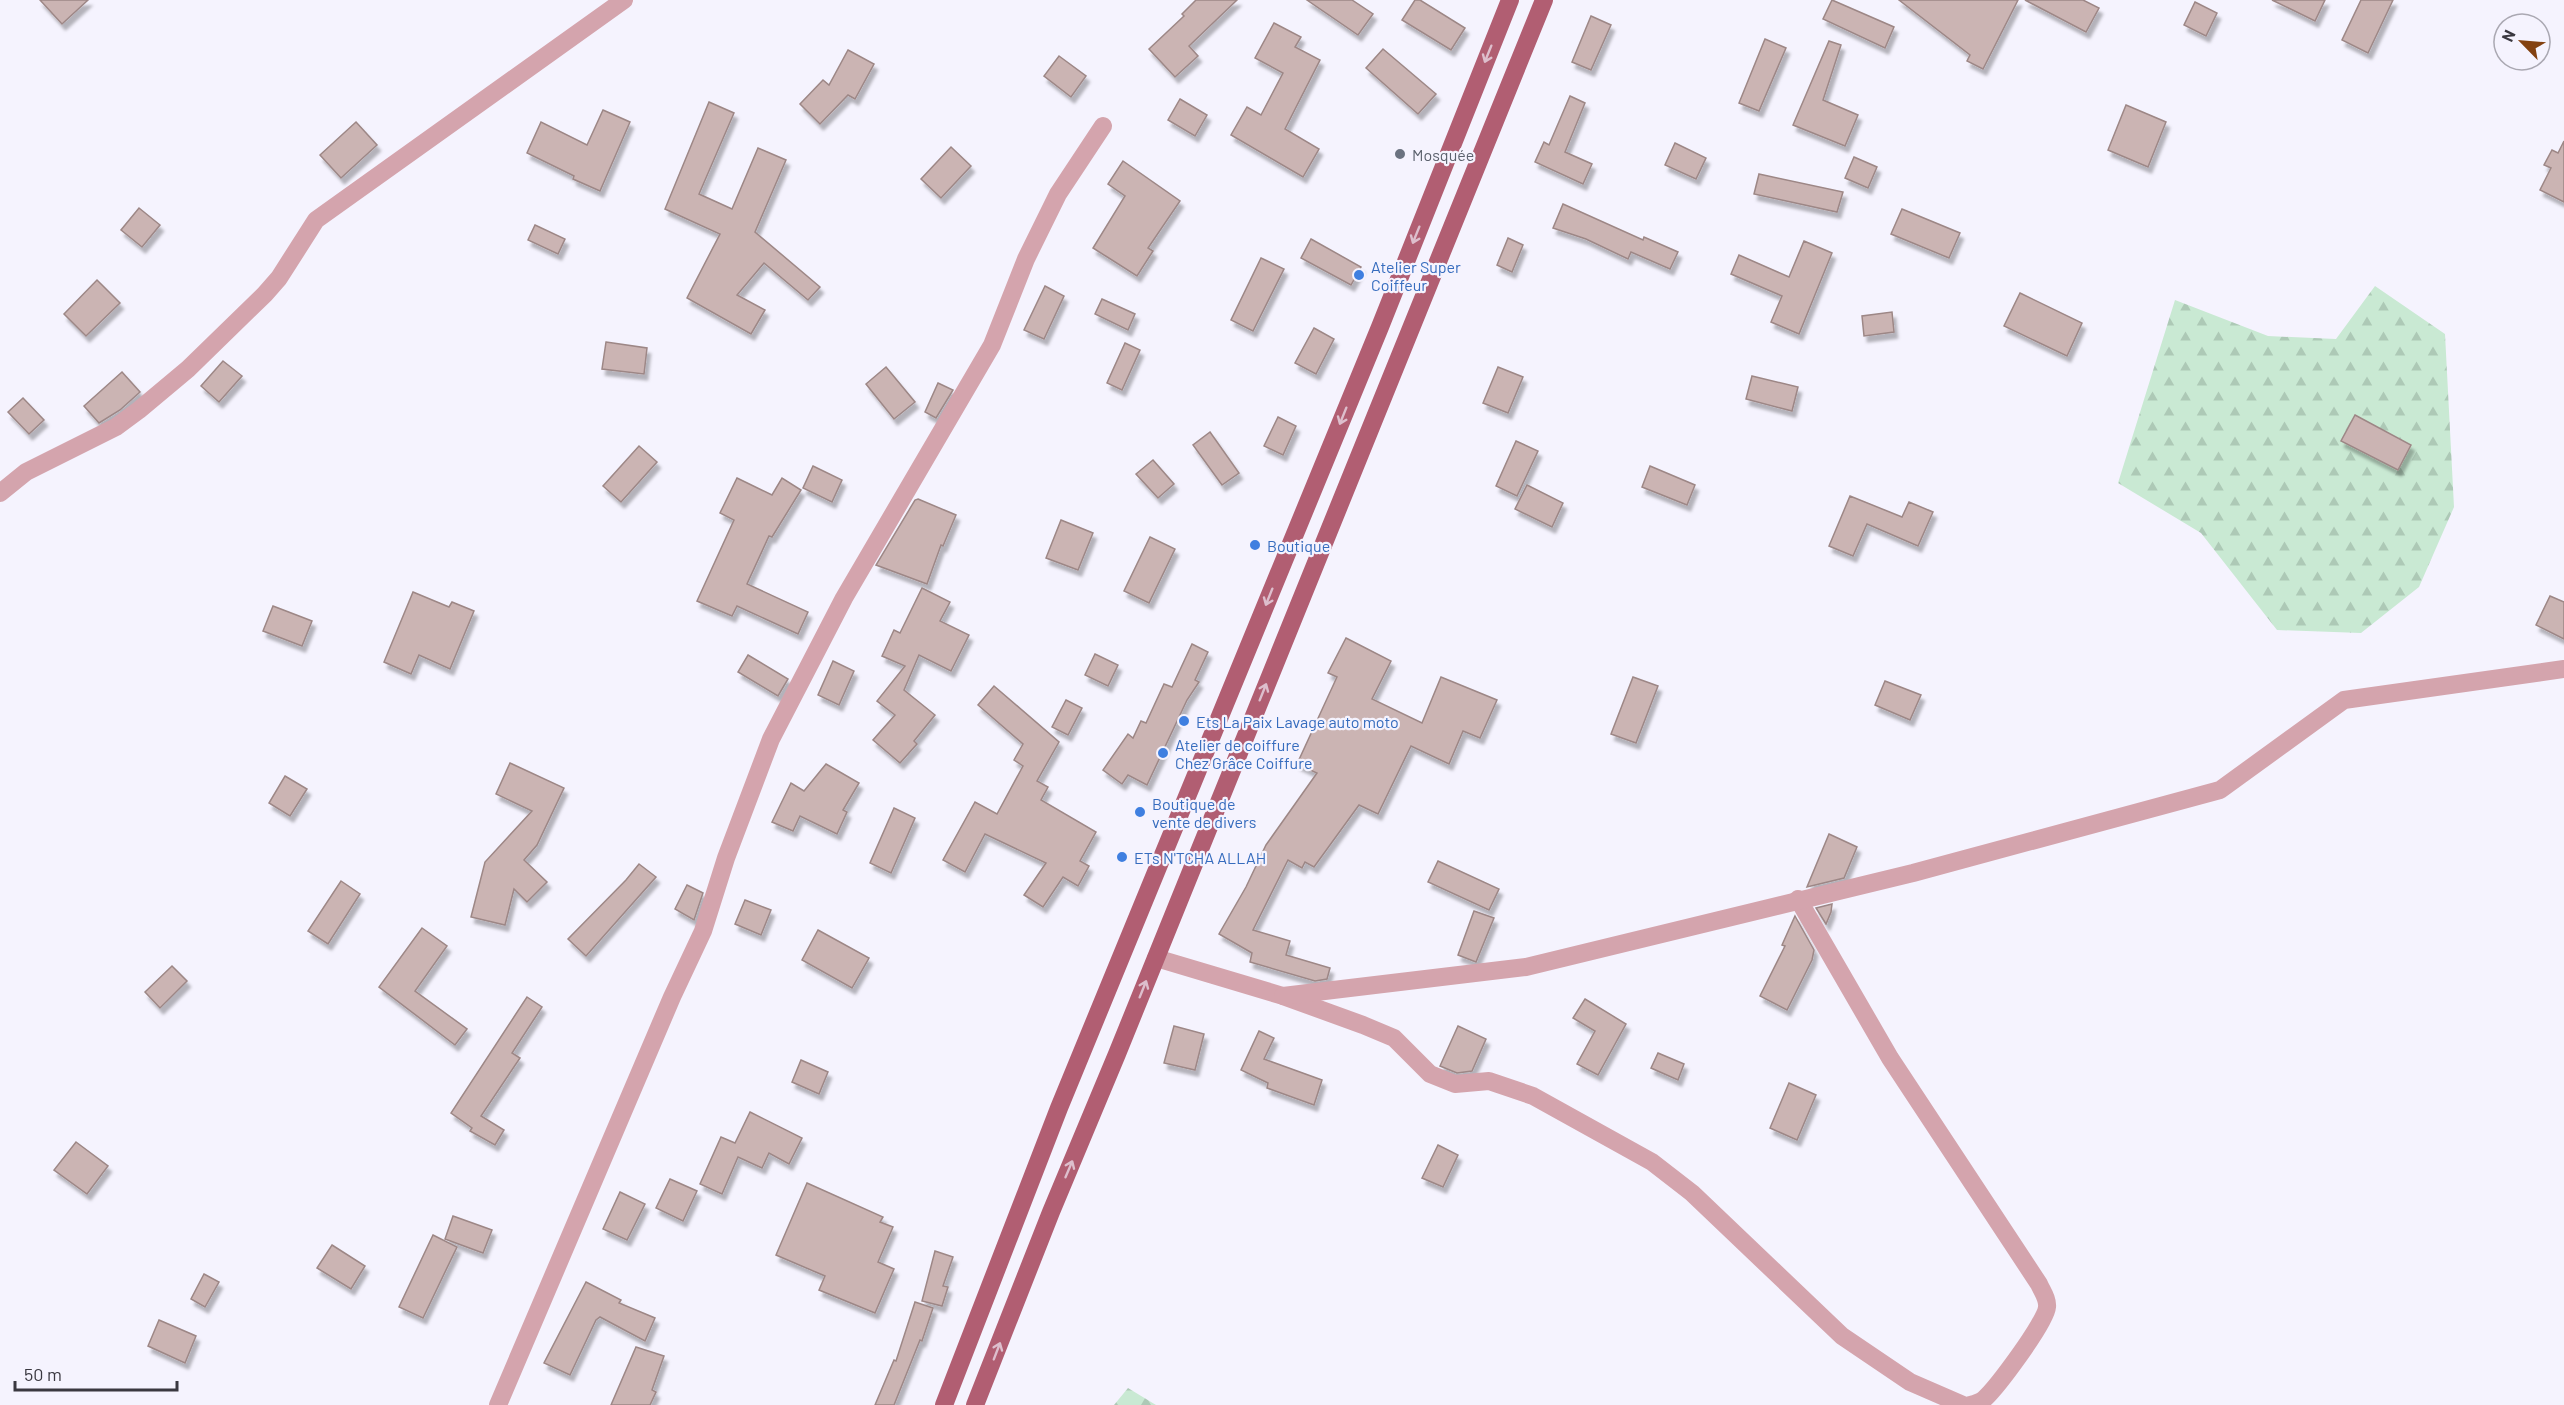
<svg xmlns="http://www.w3.org/2000/svg" width="2564" height="1405" font-family="Barlow,sans-serif">
  <style>
    .forest { fill: url(#forest-firs) }
    .building { fill: #cbb4b3; stroke: #9d8786; stroke-width: 1.5; filter: url(#shadow) }
    .lines { fill: none; stroke-linecap: round; stroke-linejoin: round }
    .minor { stroke: #d4a4ad; stroke-width: 18 }
    .major { stroke: #b15e72; stroke-width: 18 }
    .oneway { stroke: #ddbfcd }
    .worship-dot { fill: #6b7280; stroke: #f5f3fe; stroke-width: 2 }
    .shop-dot { fill: #3f7fe0; stroke: #f5f3fe; stroke-width: 2 }
    .labels { text-anchor: middle; dominant-baseline: central; stroke-width: 4.5; stroke-linejoin: round; paint-order: stroke }
    .worship-label { font-size: 16px; fill: #5b616d; stroke: #f5f3fe; text-anchor: start }
    .shop-label { font-size: 16px; fill: #366cbe; stroke: #f5f3fe; text-anchor: start }
  </style>
  <defs>
    <pattern id="forest-firs" width="22" height="20" patternUnits="userSpaceOnUse" patternTransform="scale(1.5)"><rect width="22" height="20" fill="#c9e9d3"/><path d="M5 1l3.5 6h-7zM16 11l3.5 6h-7z" fill="#adc9b6"/></pattern>
    <filter id="shadow"><feDropShadow dx="3.5" dy="6" stdDeviation="1.5" flood-color="#0004"/></filter>
  </defs>
  <rect width="100%" height="100%" fill="#f5f3fe"/>
  <g class="forest">
    <polygon points="2375,286 2445,334 2454,507 2419,587 2361,633 2277,630 2201,533 2118,483 2175,300 2268,336 2336,339"/>
    <polygon points="1128,1388 1156,1405 1114,1405"/>
  </g>
  <g class="building">
    <polygon points="40,0 88,0 62,24"/>
    <polygon points="1196,0 1237,0 1189,46 1198,56 1175,77 1149,49 1184,16 1182,14"/>
    <polygon points="1307,0 1352,0 1373,14 1358,35"/>
    <polygon points="1415,0 1420,0 1465,28 1451,50 1402,20"/>
    <polygon points="1832,0 1894,27 1885,48 1823,19"/>
    <polygon points="1899,0 2018,0 1983,69 1967,61 1970,55"/>
    <polygon points="2025,0 2083,0 2099,8 2086,32"/>
    <polygon points="2272,0 2325,0 2315,21"/>
    <polygon points="2361,0 2393,0 2368,53 2342,40"/>
    <polygon points="2195,2 2217,13 2206,36 2184,25"/>
    <polygon points="1591,16 1611,25 1591,70 1572,62"/>
    <polygon points="1274,23 1301,37 1295,47 1320,60 1285,129 1319,149 1303,177 1231,135 1247,107 1261,115 1283,73 1255,58"/>
    <polygon points="1765,39 1786,48 1759,111 1739,103"/>
    <polygon points="1829,41 1841,45 1823,100 1858,115 1845,146 1793,125"/>
    <polygon points="1383,49 1436,94 1418,114 1366,68"/>
    <polygon points="848,50 874,64 855,99 848,95 820,124 800,104 823,80 829,85"/>
    <polygon points="1059,56 1086,76 1071,97 1044,76"/>
    <polygon points="1570,96 1585,103 1565,152 1592,164 1583,184 1535,162 1544,142 1549,145"/>
    <polygon points="1180,99 1207,115 1195,136 1168,120"/>
    <polygon points="709,102 734,113 699,194 732,209 758,148 786,160 755,232 820,287 808,300 764,263 737,295 765,310 751,334 687,298 720,234 665,209"/>
    <polygon points="2126,105 2166,122 2148,167 2108,150"/>
    <polygon points="603,110 630,122 600,191 573,179 574,176 527,153 541,122 587,145"/>
    <polygon points="356,122 377,145 341,178 320,155"/>
    <polygon points="2564,141 2564,202 2540,190 2551,168 2544,165 2552,150 2558,153"/>
    <polygon points="1675,143 1706,158 1696,179 1665,165"/>
    <polygon points="951,147 971,166 941,198 921,179"/>
    <polygon points="1854,157 1877,167 1868,188 1845,178"/>
    <polygon points="1123,161 1180,201 1148,248 1153,251 1137,276 1093,248 1125,196 1108,184"/>
    <polygon points="1759,174 1843,192 1837,212 1754,194"/>
    <polygon points="1563,204 1643,240 1644,237 1678,252 1670,269 1631,252 1628,259 1586,239 1553,228"/>
    <polygon points="139,208 160,225 142,247 121,230"/>
    <polygon points="1902,209 1960,233 1949,258 1891,234"/>
    <polygon points="535,225 565,239 558,254 528,240"/>
    <polygon points="1508,238 1523,245 1512,272 1497,265"/>
    <polygon points="1311,239 1361,267 1351,285 1301,258"/>
    <polygon points="1804,241 1832,253 1799,334 1771,322 1782,296 1731,274 1739,255 1789,277"/>
    <polygon points="1261,258 1284,269 1253,331 1231,320"/>
    <polygon points="97,280 120,303 86,336 64,314"/>
    <polygon points="1045,286 1064,296 1044,339 1024,330"/>
    <polygon points="2020,293 2082,323 2067,356 2004,326"/>
    <polygon points="1102,299 1135,314 1128,330 1095,314"/>
    <polygon points="1892,312 1894,332 1864,336 1862,316"/>
    <polygon points="1314,328 1334,339 1316,374 1295,363"/>
    <polygon points="606,342 647,348 644,374 602,369"/>
    <polygon points="1125,343 1140,350 1122,390 1107,383"/>
    <polygon points="223,361 242,376 219,402 201,386"/>
    <polygon points="886,367 915,402 894,419 866,384"/>
    <polygon points="1498,367 1523,377 1508,413 1483,403"/>
    <polygon points="122,372 140,392 120,410 99,423 84,406"/>
    <polygon points="1752,376 1798,387 1792,411 1746,399"/>
    <polygon points="938,383 953,390 936,418 925,412"/>
    <polygon points="23,398 44,420 29,434 8,412"/>
    <polygon points="2355,415 2411,445 2398,470 2341,441"/>
    <polygon points="1278,417 1296,426 1283,455 1264,446"/>
    <polygon points="1210,432 1239,473 1222,485 1193,445"/>
    <polygon points="1516,441 1538,451 1517,496 1496,486"/>
    <polygon points="639,446 657,462 621,502 603,486"/>
    <polygon points="1153,460 1174,484 1158,498 1136,474"/>
    <polygon points="813,466 842,480 832,502 803,488"/>
    <polygon points="1650,466 1695,485 1687,505 1642,487"/>
    <polygon points="737,478 772,495 782,478 801,490 772,537 769,536 747,584 808,612 798,634 737,606 732,616 697,601 734,520 720,513"/>
    <polygon points="1527,485 1563,503 1552,527 1515,509"/>
    <polygon points="1850,496 1902,517 1909,502 1933,512 1918,546 1867,524 1853,556 1829,546"/>
    <polygon points="918,499 956,515 943,546 941,545 927,584 876,565 915,500"/>
    <polygon points="1061,520 1093,533 1078,570 1046,558"/>
    <polygon points="1150,537 1175,549 1149,603 1124,591"/>
    <polygon points="922,588 950,602 940,621 969,635 951,671 919,655 904,690 935,715 914,741 917,744 900,763 873,740 895,715 877,701 905,666 882,656 894,630 900,633"/>
    <polygon points="413,592 449,607 452,602 474,611 450,669 419,655 411,674 384,662"/>
    <polygon points="2550,596 2564,602 2564,639 2536,625"/>
    <polygon points="273,606 312,621 302,646 263,631"/>
    <polygon points="1346,638 1391,661 1372,699 1422,723 1441,677 1497,700 1480,738 1463,731 1449,764 1411,746 1378,814 1359,805 1314,867 1305,862 1302,868 1288,860 1253,930 1290,941 1286,955 1330,968 1327,979 1315,981 1250,962 1252,953 1219,934 1246,887 1266,845 1317,773 1297,764 1337,677 1328,673"/>
    <polygon points="1192,644 1208,652 1195,680 1199,682 1187,700 1147,785 1128,775 1122,784 1103,770 1128,734 1133,738 1141,721 1146,723 1164,684 1172,687"/>
    <polygon points="1095,654 1118,665 1108,686 1085,675"/>
    <polygon points="748,655 788,679 778,696 738,672"/>
    <polygon points="833,661 854,671 839,705 818,695"/>
    <polygon points="1633,677 1658,686 1636,743 1611,734"/>
    <polygon points="1885,681 1921,695 1910,720 1875,705"/>
    <polygon points="994,686 1059,742 1037,781 1048,787 1041,800 1096,832 1080,861 1089,866 1078,886 1063,877 1043,907 1024,895 1046,863 985,834 965,872 943,860 975,802 997,814 1023,766 1014,760 1023,744 978,705"/>
    <polygon points="1066,700 1082,708 1068,735 1052,727"/>
    <polygon points="510,763 564,788 537,845 524,860 547,882 527,902 514,889 505,925 471,917 485,862 532,811 496,794"/>
    <polygon points="826,764 859,783 843,810 847,812 837,834 800,816 793,831 772,822 791,783 804,791"/>
    <polygon points="285,776 307,789 290,816 269,803"/>
    <polygon points="894,808 915,818 891,873 870,863"/>
    <polygon points="1829,834 1857,847 1844,878 1807,887"/>
    <polygon points="1438,861 1499,889 1489,910 1428,882"/>
    <polygon points="639,864 656,877 586,956 568,939 626,880"/>
    <polygon points="341,881 360,894 328,944 308,931"/>
    <polygon points="687,885 703,893 694,920 675,909"/>
    <polygon points="745,900 771,910 761,935 735,924"/>
    <polygon points="1832,904 1831,912 1826,924 1816,908"/>
    <polygon points="1474,911 1494,918 1476,962 1458,955"/>
    <polygon points="1795,916 1814,950 1812,960 1787,1010 1760,996 1785,946 1782,945"/>
    <polygon points="422,928 447,946 415,991 467,1029 455,1045 379,987"/>
    <polygon points="818,930 869,958 852,988 802,960"/>
    <polygon points="172,966 187,981 160,1008 145,992"/>
    <polygon points="527,997 542,1007 512,1053 520,1058 481,1116 504,1130 495,1145 470,1131 472,1128 451,1113"/>
    <polygon points="1585,999 1626,1024 1598,1075 1577,1064 1595,1031 1573,1018"/>
    <polygon points="1174,1026 1204,1034 1195,1070 1164,1063"/>
    <polygon points="1458,1026 1486,1039 1472,1071 1457,1073 1440,1066"/>
    <polygon points="1259,1031 1274,1038 1264,1059 1322,1080 1314,1105 1267,1088 1268,1083 1241,1070"/>
    <polygon points="1658,1053 1684,1064 1678,1080 1651,1068"/>
    <polygon points="801,1060 828,1072 819,1094 792,1082"/>
    <polygon points="1789,1083 1816,1095 1797,1140 1770,1128"/>
    <polygon points="750,1112 802,1138 789,1164 769,1153 762,1168 738,1157 722,1194 700,1184 721,1137 735,1143"/>
    <polygon points="76,1142 108,1166 87,1194 54,1170"/>
    <polygon points="1438,1145 1458,1155 1443,1187 1422,1178"/>
    <polygon points="670,1179 697,1191 683,1221 656,1208"/>
    <polygon points="807,1183 883,1217 880,1222 893,1227 878,1262 894,1269 875,1313 819,1290 825,1276 776,1255"/>
    <polygon points="620,1192 645,1204 627,1240 603,1229"/>
    <polygon points="453,1216 492,1230 483,1253 445,1239"/>
    <polygon points="433,1235 457,1247 423,1318 399,1307"/>
    <polygon points="332,1245 365,1266 351,1289 317,1268"/>
    <polygon points="935,1251 953,1257 943,1286 948,1287 942,1306 922,1301"/>
    <polygon points="204,1274 219,1282 205,1307 191,1299"/>
    <polygon points="586,1282 621,1300 619,1303 655,1318 645,1341 600,1317 596,1320 570,1375 544,1363"/>
    <polygon points="915,1302 933,1308 922,1341 920,1340 894,1405 875,1405 894,1360 896,1361"/>
    <polygon points="159,1320 196,1336 185,1363 148,1346"/>
    <polygon points="636,1347 664,1356 652,1390 656,1392 650,1405 611,1405"/>
  </g>
  <g class="lines">
    <g class="minor">
      <polyline points="0,493 26,472 116,427 139,410 188,369 265,294 279,278 316,220 624,0"/>
      <path d="M 1798,899 L 1890,1058 L 2039,1284 C 2042,1291 2048,1299 2047,1307 C 2046,1322 1996,1389 1983,1400 C 1979,1403 1974,1404 1970,1405"/>
      <polyline points="1156,958 1283,996 1363,1025 1394,1038 1430,1074 1455,1084 1489,1081 1533,1096 1652,1162 1692,1193 1842,1336 1910,1382 1963,1405"/>
      <polyline points="1283,996 1526,967 1913,873 2220,790 2344,700 2564,669"/>
      <polyline points="498,1405 672,997 703,931 726,858 771,739 844,598 992,345 1026,259 1058,194 1103,126"/>
    </g>
    <g class="major">
      <polyline points="944,1405 1059,1108 1380,327 1510,0"/>
      <polyline points="975,1405 1051,1212 1117,1054 1544,0"/>
    </g>
  </g>
  <defs><path id="oneway-shaft" d="M-6 0H5M1.5-3L5.5 0L1.5 3" fill="none" stroke-width="1.6" stroke-linecap="round" stroke-linejoin="round" transform="scale(1.5)"/></defs>
  <g class="oneway">
    <use href="#oneway-shaft" transform="translate(1488 54) rotate(112)"/>
    <use href="#oneway-shaft" transform="translate(1416 235) rotate(112)"/>
    <use href="#oneway-shaft" transform="translate(1343 416) rotate(112)"/>
    <use href="#oneway-shaft" transform="translate(1269 597) rotate(112)"/>
    <use href="#oneway-shaft" transform="translate(1263 692) rotate(-68)"/>
    <use href="#oneway-shaft" transform="translate(1143 989) rotate(-68)"/>
    <use href="#oneway-shaft" transform="translate(1069 1169) rotate(-67)"/>
    <use href="#oneway-shaft" transform="translate(997 1351) rotate(-69)"/>
  </g>
  <circle class="worship-dot" cx="1400" cy="154" r="6"/>
  <g class="shop-dot">
    <circle cx="1359" cy="275" r="6"/>
    <circle cx="1255" cy="545" r="6"/>
    <circle cx="1184" cy="721" r="6"/>
    <circle cx="1163" cy="753" r="6"/>
    <circle cx="1140" cy="812" r="6"/>
    <circle cx="1122" cy="857" r="6"/>
  </g>
  <g class="labels">
    <g class="worship-label">
      <text x="1412" y="154">Mosquée</text>
    </g>
    <g class="shop-label">
      <text x="1371" y="266">Atelier Super<tspan x="1371" dy="18">Coiffeur</tspan></text>
      <text x="1267" y="545">Boutique</text>
      <text x="1196" y="721">Ets La Paix Lavage auto moto</text>
      <text x="1175" y="744">Atelier de coiffure<tspan x="1175" dy="18">Chez Grâce Coiffure</tspan></text>
      <text x="1152" y="803">Boutique de<tspan x="1152" dy="18">vente de divers</tspan></text>
      <text x="1134" y="857">ETs N'TCHA ALLAH</text>
    </g>
  </g>
  <g transform="translate(2522 42) rotate(295)"><circle r="28" fill="#f5f3fe" stroke="#aaa8b2" stroke-width="1.5"/>
  <path d="M0-4.5L10 22L0 15L-10 22Z" fill="#834110"/>
  <text y="-9" font-size="16" font-weight="bold" text-anchor="middle" fill="#3a3840">N</text>
  </g>
  <path d="M15 1381v9h162v-9" fill="none" stroke="#3a3840" stroke-width="3"/>
  <text x="24" y="1381" font-size="18" fill="#3a3840" stroke="#f5f3fe" stroke-width="4.5" paint-order="stroke">50 m</text>
</svg>
